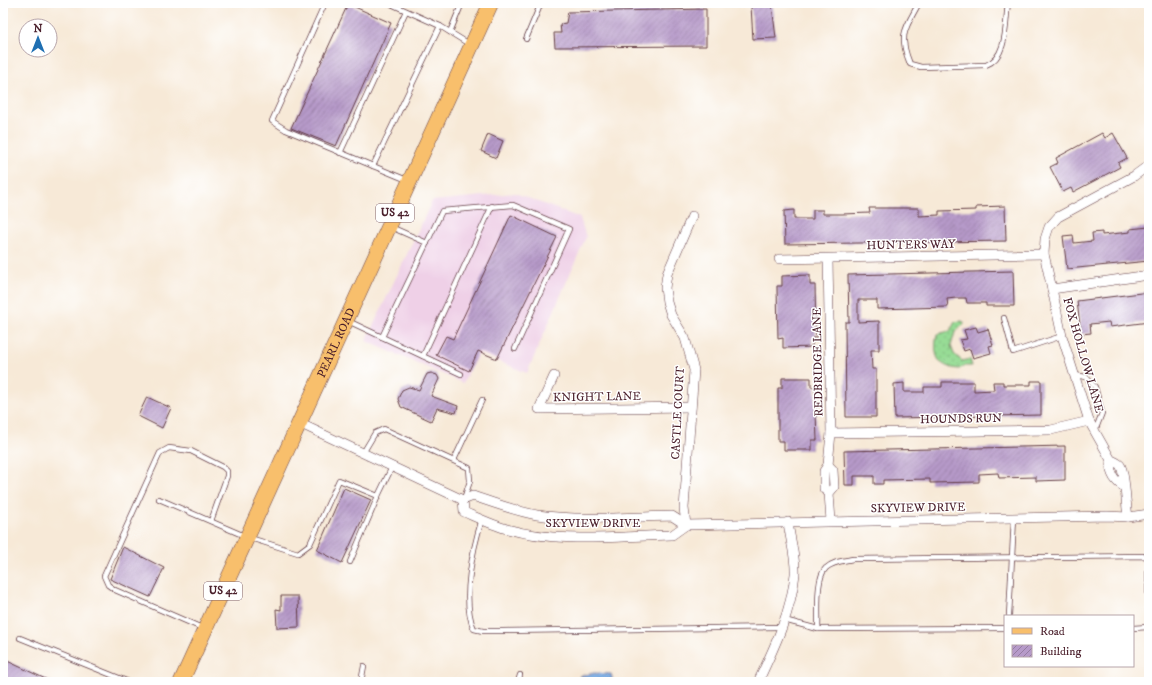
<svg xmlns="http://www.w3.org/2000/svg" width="1152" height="685" font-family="'IM FELL DW Pica',serif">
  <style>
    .built { fill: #efd0e7 }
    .park { fill: url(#park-dots); stroke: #707e60 }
    .water { fill: #74a7e0; stroke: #5f6386 }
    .building { fill: url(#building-hatch) }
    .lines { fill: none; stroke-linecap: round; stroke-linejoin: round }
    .service-casing { stroke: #643d45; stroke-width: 6 }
    .minor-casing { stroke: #643d45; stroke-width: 10 }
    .primary-casing { stroke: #643d45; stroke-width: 16 }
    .service { stroke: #fff; stroke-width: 4.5 }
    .minor { stroke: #fff; stroke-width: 9 }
    .primary { stroke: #f8bf6c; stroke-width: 15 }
    .labels { text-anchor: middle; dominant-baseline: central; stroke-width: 3; stroke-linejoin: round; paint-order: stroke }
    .shield { fill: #fff; stroke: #80626b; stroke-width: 1 }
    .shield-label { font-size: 11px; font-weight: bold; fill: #4a1f2b }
    .street-label { font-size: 12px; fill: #4a1f2b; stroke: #fff }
  </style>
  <defs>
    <pattern id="park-dots" width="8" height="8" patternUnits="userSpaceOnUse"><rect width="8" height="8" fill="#97dc95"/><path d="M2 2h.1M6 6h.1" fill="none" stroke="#84bc81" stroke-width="1.8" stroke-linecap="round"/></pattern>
    <pattern id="building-hatch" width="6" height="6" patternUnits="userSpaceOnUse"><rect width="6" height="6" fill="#b69ac9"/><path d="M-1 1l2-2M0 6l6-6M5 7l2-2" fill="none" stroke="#967da3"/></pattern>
  </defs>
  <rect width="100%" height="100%" fill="#fff"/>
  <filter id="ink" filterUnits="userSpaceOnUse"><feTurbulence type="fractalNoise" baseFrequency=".025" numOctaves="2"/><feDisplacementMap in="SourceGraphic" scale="8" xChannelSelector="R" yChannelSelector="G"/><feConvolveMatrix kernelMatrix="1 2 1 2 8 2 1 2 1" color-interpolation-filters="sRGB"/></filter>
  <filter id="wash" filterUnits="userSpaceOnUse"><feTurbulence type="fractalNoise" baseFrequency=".012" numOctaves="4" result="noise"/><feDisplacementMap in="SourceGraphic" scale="16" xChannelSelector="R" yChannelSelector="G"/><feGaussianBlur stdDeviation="0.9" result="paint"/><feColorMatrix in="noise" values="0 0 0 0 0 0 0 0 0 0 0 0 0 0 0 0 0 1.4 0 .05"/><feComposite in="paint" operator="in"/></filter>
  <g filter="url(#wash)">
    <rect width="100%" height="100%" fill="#f7e9d7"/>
    <polygon class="built" points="515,193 580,218 586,237 527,373 479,353 463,383 366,341 432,201"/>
    <path class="park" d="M 962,321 L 965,323 L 955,332 L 951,346 L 954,354 L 962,361 L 970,359 L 972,366 L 964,366 L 959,369 C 936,367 933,354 937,334 L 950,331 L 955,322 Z"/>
    <polygon class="water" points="594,673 611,674 613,682 583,682 580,676"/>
    <g id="blocks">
      <g class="building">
        <polygon points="348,4 391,23 336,146 291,128"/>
        <polygon points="751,6 772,6 776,38 753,39"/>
        <polygon points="706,9 706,46 555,47 554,33 561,33 560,24 566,23 568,12"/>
        <polygon points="1102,133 1105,138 1113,133 1127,158 1118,163 1120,167 1092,182 1073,192 1071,188 1063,192 1050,167 1058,163 1056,158"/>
        <polygon points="488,134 503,141 496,158 481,151"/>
        <polygon points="1005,206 1006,241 785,244 784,211 794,210 794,219 813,219 813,210 823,210 823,214 842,214 870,213 869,208 919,208 919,216 939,215 939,211 976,210 976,207"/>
        <polygon points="511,215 557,237 497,359 478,351 469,371 436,355 446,336 453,339"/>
        <polygon points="1149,227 1149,261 1067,269 1063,236 1073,235 1074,243 1093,241 1092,233 1102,232 1102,235 1130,232 1130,229"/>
        <polygon points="1013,271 1014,306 986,306 986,303 967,303 966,298 956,298 947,299 948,307 877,309 877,300 858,300 858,322 879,321 879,350 871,350 872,369 876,369 876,417 846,417 845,322 849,322 848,275"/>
        <polygon points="810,275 810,285 815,285 816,338 812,338 812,347 783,348 783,338 778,339 777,286 782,286 782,276"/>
        <polygon points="1149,292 1149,322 1110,327 1109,322 1090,324 1091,333 1081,334 1077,301"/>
        <polygon points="976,327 978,332 988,329 993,345 989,346 991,353 973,358 970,349 964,351 960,340 967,339 964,330"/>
        <polygon points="431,373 437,375 439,379 431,396 458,406 456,413 437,408 431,421 401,407 398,399 402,390 409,387 419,390 427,374"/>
        <polygon points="782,378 811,378 811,387 815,387 817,440 812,440 812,450 784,450 784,441 778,441 778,388 782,388"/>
        <polygon points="1031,381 1041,381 1041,415 895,418 894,384 904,383 904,392 924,392 924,387 942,387 942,382 974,382 974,391 994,390 993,382 1003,382 1003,385 1031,385"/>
        <polygon points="147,397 171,408 162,428 138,416"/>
        <polygon points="1065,446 1065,480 1036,481 1036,477 999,478 998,473 979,474 979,482 930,483 930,479 883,480 883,484 874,484 874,476 854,476 854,485 845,485 844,451"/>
        <polygon points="344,488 371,500 342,563 317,550"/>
        <polygon points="123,547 164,568 150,597 110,579"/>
        <polygon points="281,596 298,596 299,627 277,628 276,609 281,610"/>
        <polygon points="3,659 52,682 3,682"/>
      </g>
    </g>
  </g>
  <g filter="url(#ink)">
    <use href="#blocks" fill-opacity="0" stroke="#643d45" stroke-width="1"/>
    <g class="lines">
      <g class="service-casing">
        <g id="service">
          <polyline points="325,3 272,121 286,130 407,180"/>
          <path d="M 919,3 C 905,29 898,35 910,64 L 921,67 L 986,65 C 1008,57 1005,24 1008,3"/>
          <polyline points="440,26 469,44"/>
          <polyline points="450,32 462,3"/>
          <polyline points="526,39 541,3"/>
          <polyline points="340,153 406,11"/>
          <polyline points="373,166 440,26 389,3"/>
          <polyline points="391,227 427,243"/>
          <polyline points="1004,318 1013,352 1062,336"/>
          <polyline points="348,321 461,374"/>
          <polyline points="382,337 442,211 513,205 569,229 515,349"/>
          <polyline points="423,356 492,206"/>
          <polyline points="1075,375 1086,377 1095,387 1102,413 1095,431"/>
          <polyline points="363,453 375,433 384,429 469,468 470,481 464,499"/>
          <polyline points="454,460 482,400"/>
          <polyline points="159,499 247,537 298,553 310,544 339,480 378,496 392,467"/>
          <path d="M 482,519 C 473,548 461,601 474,629 L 483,631 L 503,631 L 782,627"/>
          <polyline points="350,562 378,496"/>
          <polyline points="1009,616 1014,518"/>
          <polyline points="784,620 818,629 1005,628"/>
          <polyline points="202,628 115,590 108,585 104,576 160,453 169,448 191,451 223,467 227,471 227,476 211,521"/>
          <path d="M 818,629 C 819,615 815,578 826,568 C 833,561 844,561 853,559 L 1148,556 L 1148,627 L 1133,628"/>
          <polyline points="20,638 129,682"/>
          <polyline points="361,682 364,666"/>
          <polyline points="518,682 520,675"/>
        </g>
      </g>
      <g class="minor-casing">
        <g id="minor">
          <polyline points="692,216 667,274 665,288 667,302 671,315 685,338 694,370 684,508 686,525 1107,516 1128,517 1149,514"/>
          <polyline points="779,259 1044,254"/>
          <polyline points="828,259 831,433 828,465"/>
          <polyline points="1052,289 1149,275"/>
          <polyline points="554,376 539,409 691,407"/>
          <polyline points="299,423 463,500"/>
          <polyline points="831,433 1051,430 1089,421"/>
          <polyline points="1111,460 1089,421 1062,336 1052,289 1044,254 1045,239 1049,227 1058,217 1134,176 1149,165"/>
          <path d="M 1124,487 C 1113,480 1109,472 1111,460 C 1114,461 1118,463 1120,465 C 1125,471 1126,506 1128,517"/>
          <polyline points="829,493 834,487 833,470 828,465 824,471 824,489 829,493 831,521"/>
          <path d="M 473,496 C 494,503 515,511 537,515 C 578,521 630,517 672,516 L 686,525 L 672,535 C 618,536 560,544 507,529 C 493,525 478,518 464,512 L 463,500 Z"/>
          <path d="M 758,682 C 774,648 791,613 795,574 C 796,558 790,539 788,522"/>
        </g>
      </g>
      <g class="primary-casing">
        <g id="primary">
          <path id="s1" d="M 181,682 L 491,3"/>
        </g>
      </g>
      <use href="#service" class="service"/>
      <use href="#minor" class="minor"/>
      <use href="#primary" class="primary"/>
    </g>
  </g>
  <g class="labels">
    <g class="shield">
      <rect x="376" y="204" width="38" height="18" rx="3"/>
      <rect x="204" y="582" width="38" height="18" rx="3"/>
    </g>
    <g class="shield-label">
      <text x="395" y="213">US 42</text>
      <text x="223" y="591">US 42</text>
    </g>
    <g class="street-label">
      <text transform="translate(911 245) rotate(-1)">HUNTERS WAY</text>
      <text stroke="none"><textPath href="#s1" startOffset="373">PEARL ROAD</textPath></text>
      <text transform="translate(1083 355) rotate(74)">FOX HOLLOW LANE</text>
      <text transform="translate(818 362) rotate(-91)">REDBRIDGE LANE</text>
      <text transform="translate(597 397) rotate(-1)">KNIGHT LANE</text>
      <text transform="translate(678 413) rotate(-87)">CASTLE COURT</text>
      <text transform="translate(961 419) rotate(-1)">HOUNDS RUN</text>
      <text transform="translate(918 508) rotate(-1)">SKYVIEW DRIVE</text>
      <text x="593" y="523">SKYVIEW DRIVE</text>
    </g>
  </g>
  <rect width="1152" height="685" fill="none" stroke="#fff" stroke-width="16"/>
  <rect x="1004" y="615" width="130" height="52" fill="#ffffff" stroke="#b7a5aa"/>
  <rect x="1012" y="628" width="20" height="6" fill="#f8bf6c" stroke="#b7a5aa"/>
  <text x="1040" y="635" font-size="12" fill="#4a1f2b">Road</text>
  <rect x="1012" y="645" width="20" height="12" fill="url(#building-hatch)" stroke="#b7a5aa"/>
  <text x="1040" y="655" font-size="12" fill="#4a1f2b">Building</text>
  <g transform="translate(38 38)"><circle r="19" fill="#ffffff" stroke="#b7a5aa"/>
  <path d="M0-3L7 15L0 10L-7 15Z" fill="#1f6fb2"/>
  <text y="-6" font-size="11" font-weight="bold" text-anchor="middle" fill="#4a1f2b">N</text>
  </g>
</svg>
